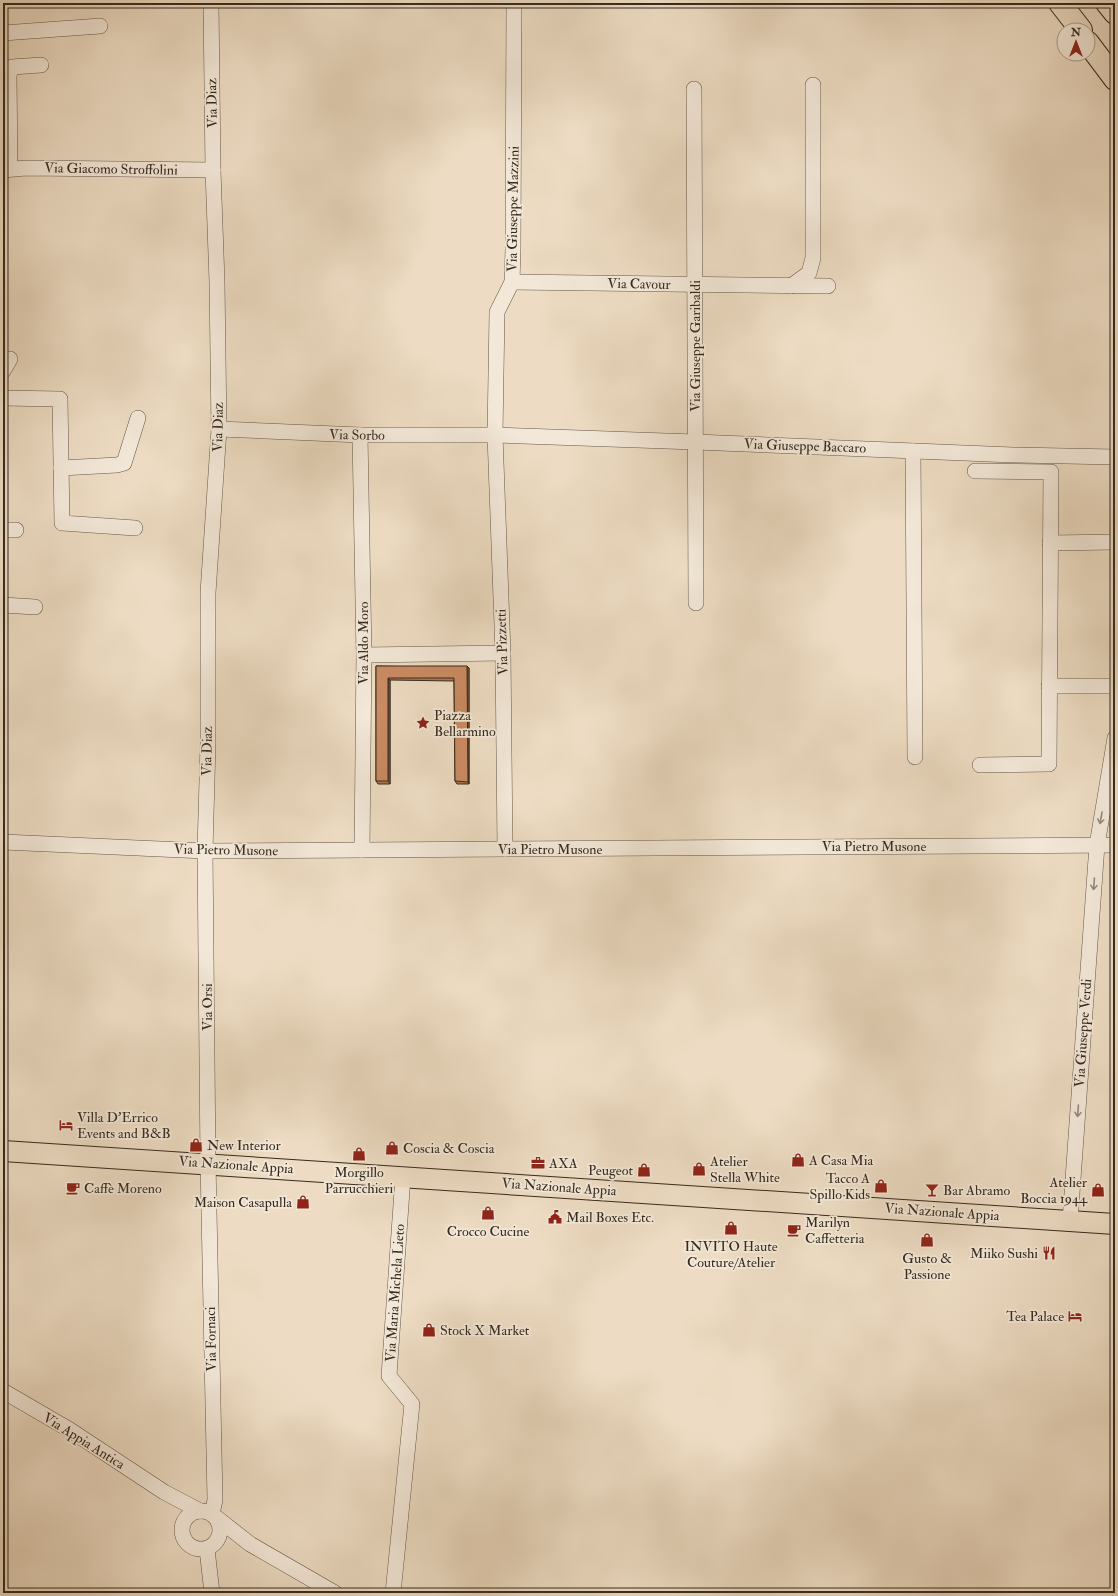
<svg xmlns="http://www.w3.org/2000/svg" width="1118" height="1596" font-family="'IM FELL Double Pica',serif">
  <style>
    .green { fill: #b1c299; stroke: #74765c }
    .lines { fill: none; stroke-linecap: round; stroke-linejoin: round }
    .minor-casing { stroke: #645747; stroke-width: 16 }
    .major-casing { stroke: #362b1e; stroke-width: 22 }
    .highway-casing { stroke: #362b1e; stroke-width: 24 }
    .minor { stroke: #f3e8d8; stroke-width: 15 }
    .major { stroke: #eddcc3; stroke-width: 20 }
    .highway { stroke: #eddcc3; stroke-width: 22 }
    .wall { fill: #ae7855; stroke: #362b1e }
    .shaded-wall { fill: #8d6145; stroke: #362b1e }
    .building { fill: #ca8b63; stroke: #362b1e }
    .oneway { stroke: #948a7b }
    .labels { text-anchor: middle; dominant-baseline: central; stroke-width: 3.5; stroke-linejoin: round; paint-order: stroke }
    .street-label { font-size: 14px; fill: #362b1e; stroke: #f3e8d8 }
    .poi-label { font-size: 14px; fill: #362b1e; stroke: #f3e8d8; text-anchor: start }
  </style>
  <rect width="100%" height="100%" fill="#eddcc3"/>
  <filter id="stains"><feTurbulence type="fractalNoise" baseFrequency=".005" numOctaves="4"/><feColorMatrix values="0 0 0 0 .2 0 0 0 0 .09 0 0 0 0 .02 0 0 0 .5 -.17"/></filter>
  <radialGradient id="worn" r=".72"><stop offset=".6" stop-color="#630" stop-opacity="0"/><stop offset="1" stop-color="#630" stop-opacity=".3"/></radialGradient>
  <polygon class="green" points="1115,796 1115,832 1112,831 1110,826"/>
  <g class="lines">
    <g class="minor-casing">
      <g id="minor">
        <polyline points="211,3 213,170 217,282 219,429 208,593 208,744 205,851 208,1163 215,1500 212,1514"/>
        <polyline points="3,33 100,26"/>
        <polyline points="694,89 696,603"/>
        <polyline points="10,169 9,75 12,67 41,65"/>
        <polyline points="3,170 26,168 213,170"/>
        <polyline points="512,282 828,286"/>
        <polyline points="791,286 809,273 813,258 813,85"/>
        <polyline points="3,371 10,359"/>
        <polyline points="3,398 60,399 62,523 135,528"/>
        <polyline points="219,429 360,435 495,435 695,442 1013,455 1115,457"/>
        <polyline points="360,435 364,655 362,850"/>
        <polyline points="913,451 915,757"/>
        <polyline points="61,468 117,465 124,463 138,418"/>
        <polyline points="975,471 1051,472 1049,764 980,765"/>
        <polyline points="3,530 16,530"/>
        <polyline points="1050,543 1115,542"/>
        <polyline points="3,605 35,607"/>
        <polyline points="364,655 503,653"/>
        <polyline points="1049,686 1115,686"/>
        <polyline points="3,842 205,851 1115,845"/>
        <polyline points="505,849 503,653 495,435 497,312 512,282 513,249 514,3"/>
        <polyline points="1070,1221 1097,845 1115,738"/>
        <polyline points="3,1391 70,1430 164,1492 200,1511"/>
        <circle cx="201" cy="1530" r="19"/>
        <polyline points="217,1518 250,1544 335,1593"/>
        <polyline points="207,1549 212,1593"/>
        <polyline points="393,1593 412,1404 389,1376 403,1176"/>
      </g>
    </g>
    <g class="major-casing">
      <polyline id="major" points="3,1151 1115,1224"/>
    </g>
    <g class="highway-casing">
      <g id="highway">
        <polyline points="1060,3 1081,30"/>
        <polyline points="1107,3 1115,13"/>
        <polyline points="1088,43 1115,79"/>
      </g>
    </g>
    <use href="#minor" class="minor"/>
    <use href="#major" class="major"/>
    <use href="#highway" class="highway"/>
  </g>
  <polygon class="wall" points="376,666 469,668 469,784 457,784 455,781 454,681 390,680 390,784 378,784 376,781"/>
  <g class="shaded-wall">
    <polygon points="467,666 469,668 469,784 468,782"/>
    <polygon points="388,678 390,680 390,784 388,781"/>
  </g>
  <polygon class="building" points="376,666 467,666 468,782 455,781 454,678 388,678 388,781 376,781"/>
  <defs><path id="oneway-shaft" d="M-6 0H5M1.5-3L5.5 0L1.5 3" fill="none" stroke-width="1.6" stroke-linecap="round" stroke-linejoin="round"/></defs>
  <g class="oneway">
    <use href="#oneway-shaft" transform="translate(1101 818) rotate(100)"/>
    <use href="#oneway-shaft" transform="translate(1094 884) rotate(94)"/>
    <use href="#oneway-shaft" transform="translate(1078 1111) rotate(94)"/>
  </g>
  <defs>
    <g id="sight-bare" transform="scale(1.08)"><path d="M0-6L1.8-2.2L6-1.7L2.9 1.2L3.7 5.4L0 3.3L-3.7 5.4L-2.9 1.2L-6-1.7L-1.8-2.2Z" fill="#8f2418" stroke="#f3e8d8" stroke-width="2.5" paint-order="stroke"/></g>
    <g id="hotel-bare" transform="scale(1.08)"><path d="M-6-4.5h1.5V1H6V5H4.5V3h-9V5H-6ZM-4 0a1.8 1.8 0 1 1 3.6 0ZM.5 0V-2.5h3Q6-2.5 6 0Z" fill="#8f2418" stroke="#f3e8d8" stroke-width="2.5" paint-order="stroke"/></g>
    <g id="shop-bare" transform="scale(1.08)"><path d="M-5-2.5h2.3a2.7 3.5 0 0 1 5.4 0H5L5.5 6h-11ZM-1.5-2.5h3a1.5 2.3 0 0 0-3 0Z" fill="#8f2418" stroke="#f3e8d8" stroke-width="2.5" paint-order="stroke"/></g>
    <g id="office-bare" transform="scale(1.08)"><path d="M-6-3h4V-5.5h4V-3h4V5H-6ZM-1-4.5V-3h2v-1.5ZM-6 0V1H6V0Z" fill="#8f2418" stroke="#f3e8d8" stroke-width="2.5" paint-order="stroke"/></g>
    <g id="cafe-bare" transform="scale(1.08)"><path d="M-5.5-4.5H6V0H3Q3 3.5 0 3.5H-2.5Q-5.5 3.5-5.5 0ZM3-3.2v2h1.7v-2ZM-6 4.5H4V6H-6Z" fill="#8f2418" stroke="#f3e8d8" stroke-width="2.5" paint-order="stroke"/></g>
    <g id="bar-bare" transform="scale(1.08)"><path d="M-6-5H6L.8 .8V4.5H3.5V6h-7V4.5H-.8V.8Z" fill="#8f2418" stroke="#f3e8d8" stroke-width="2.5" paint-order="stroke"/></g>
    <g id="civic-bare" transform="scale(1.08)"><path d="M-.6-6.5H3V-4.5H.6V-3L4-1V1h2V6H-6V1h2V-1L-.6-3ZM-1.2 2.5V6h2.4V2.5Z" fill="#8f2418" stroke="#f3e8d8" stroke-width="2.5" paint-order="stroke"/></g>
    <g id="restaurant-bare" transform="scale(1.08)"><path d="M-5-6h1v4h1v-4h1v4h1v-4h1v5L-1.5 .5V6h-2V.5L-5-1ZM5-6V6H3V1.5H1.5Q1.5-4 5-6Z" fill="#8f2418" stroke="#f3e8d8" stroke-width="2.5" paint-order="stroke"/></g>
  </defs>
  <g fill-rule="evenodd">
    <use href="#sight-bare" x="423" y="723"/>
    <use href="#hotel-bare" x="66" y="1125"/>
    <use href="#shop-bare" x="196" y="1145"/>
    <use href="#shop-bare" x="392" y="1148"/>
    <use href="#shop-bare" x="359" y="1154"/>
    <use href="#shop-bare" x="798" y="1160"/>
    <use href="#office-bare" x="538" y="1163"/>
    <use href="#shop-bare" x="699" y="1169"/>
    <use href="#shop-bare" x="644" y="1170"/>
    <use href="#shop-bare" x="881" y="1186"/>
    <use href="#cafe-bare" x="73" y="1188"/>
    <use href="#bar-bare" x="932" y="1190"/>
    <use href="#shop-bare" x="1098" y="1190"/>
    <use href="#shop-bare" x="303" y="1202"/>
    <use href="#shop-bare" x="488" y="1213"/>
    <use href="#civic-bare" x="555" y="1217"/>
    <use href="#shop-bare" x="731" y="1228"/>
    <use href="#cafe-bare" x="794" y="1230"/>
    <use href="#shop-bare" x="927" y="1240"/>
    <use href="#restaurant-bare" x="1049" y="1253"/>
    <use href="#hotel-bare" x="1075" y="1316"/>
    <use href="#shop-bare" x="429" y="1330"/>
  </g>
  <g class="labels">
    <g class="street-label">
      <text transform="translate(212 103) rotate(-91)">Via Diaz</text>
      <text transform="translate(111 169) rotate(1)">Via Giacomo Stroffolini</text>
      <text transform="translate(513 209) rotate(-89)">Via Giuseppe Mazzini</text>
      <text transform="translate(639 284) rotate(1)">Via Cavour</text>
      <text transform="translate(695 346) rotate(-90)">Via Giuseppe Garibaldi</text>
      <text transform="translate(218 427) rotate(-89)">Via Diaz</text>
      <text transform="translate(357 435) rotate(1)">Via Sorbo</text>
      <text transform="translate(805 446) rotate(2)">Via Giuseppe Baccaro</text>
      <text transform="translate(502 642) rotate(-92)">Via Pizzetti</text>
      <text transform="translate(363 643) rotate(-90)">Via Aldo Moro</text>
      <text transform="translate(207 751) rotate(-89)">Via Diaz</text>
      <text x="874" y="846">Via Pietro Musone</text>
      <text x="550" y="849">Via Pietro Musone</text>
      <text transform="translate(226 850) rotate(1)">Via Pietro Musone</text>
      <text transform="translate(207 1007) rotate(-90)">Via Orsi</text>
      <text transform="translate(1083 1033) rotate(-86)">Via Giuseppe Verdi</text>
      <text transform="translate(236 1165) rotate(4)">Via Nazionale Appia</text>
      <text transform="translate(559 1187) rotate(4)">Via Nazionale Appia</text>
      <text transform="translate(942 1212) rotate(4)">Via Nazionale Appia</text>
      <text transform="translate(395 1293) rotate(-86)">Via Maria Michela Lieto</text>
      <text transform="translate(211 1339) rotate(-91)">Via Fornaci</text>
      <text transform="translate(84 1441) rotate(32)">Via Appia Antica</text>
    </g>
    <g class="poi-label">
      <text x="434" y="715">Piazza<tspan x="434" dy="16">Bellarmino</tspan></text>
      <text x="77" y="1117">Villa D'Errico<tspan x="77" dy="16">Events and B&amp;B</tspan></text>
      <text x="207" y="1145">New Interior</text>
      <text x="403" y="1148">Coscia &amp; Coscia</text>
      <text x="809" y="1160">A Casa Mia</text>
      <text x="710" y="1161">Atelier<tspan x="710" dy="16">Stella White</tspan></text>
      <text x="549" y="1163">AXA</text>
      <text x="633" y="1170" text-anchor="end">Peugeot</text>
      <text x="359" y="1172" text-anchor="middle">Morgillo<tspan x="359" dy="16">Parrucchieri</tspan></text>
      <text x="870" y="1178" text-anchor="end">Tacco A<tspan x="870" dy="16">Spillo Kids</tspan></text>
      <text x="1087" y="1182" text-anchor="end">Atelier<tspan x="1087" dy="16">Boccia 1944</tspan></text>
      <text x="84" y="1188">Caffè Moreno</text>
      <text x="943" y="1190">Bar Abramo</text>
      <text x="292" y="1202" text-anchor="end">Maison Casapulla</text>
      <text x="566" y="1217">Mail Boxes Etc.</text>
      <text x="805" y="1222">Marilyn<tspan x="805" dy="16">Caffetteria</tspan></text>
      <text x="488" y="1231" text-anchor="middle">Crocco Cucine</text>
      <text x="731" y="1246" text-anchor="middle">INVITO Haute<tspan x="731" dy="16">Couture/Atelier</tspan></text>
      <text x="1038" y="1253" text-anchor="end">Miiko Sushi</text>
      <text x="927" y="1258" text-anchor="middle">Gusto &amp;<tspan x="927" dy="16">Passione</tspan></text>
      <text x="1064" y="1316" text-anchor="end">Tea Palace</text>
      <text x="440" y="1330">Stock X Market</text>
    </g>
  </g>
  <rect width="1118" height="1596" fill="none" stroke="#eddcc3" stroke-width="16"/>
  <rect x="4" y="4" width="1110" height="1588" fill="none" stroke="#362b1e" stroke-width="2"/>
  <rect x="8" y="8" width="1102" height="1580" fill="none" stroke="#362b1e"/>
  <g transform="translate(1076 42)"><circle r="19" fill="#f3e8d8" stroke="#a79c8e"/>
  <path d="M0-3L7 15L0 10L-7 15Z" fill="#8f2418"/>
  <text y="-6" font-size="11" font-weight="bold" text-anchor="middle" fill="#362b1e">N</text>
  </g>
  <rect width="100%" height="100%" filter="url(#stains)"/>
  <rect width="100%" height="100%" fill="url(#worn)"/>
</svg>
